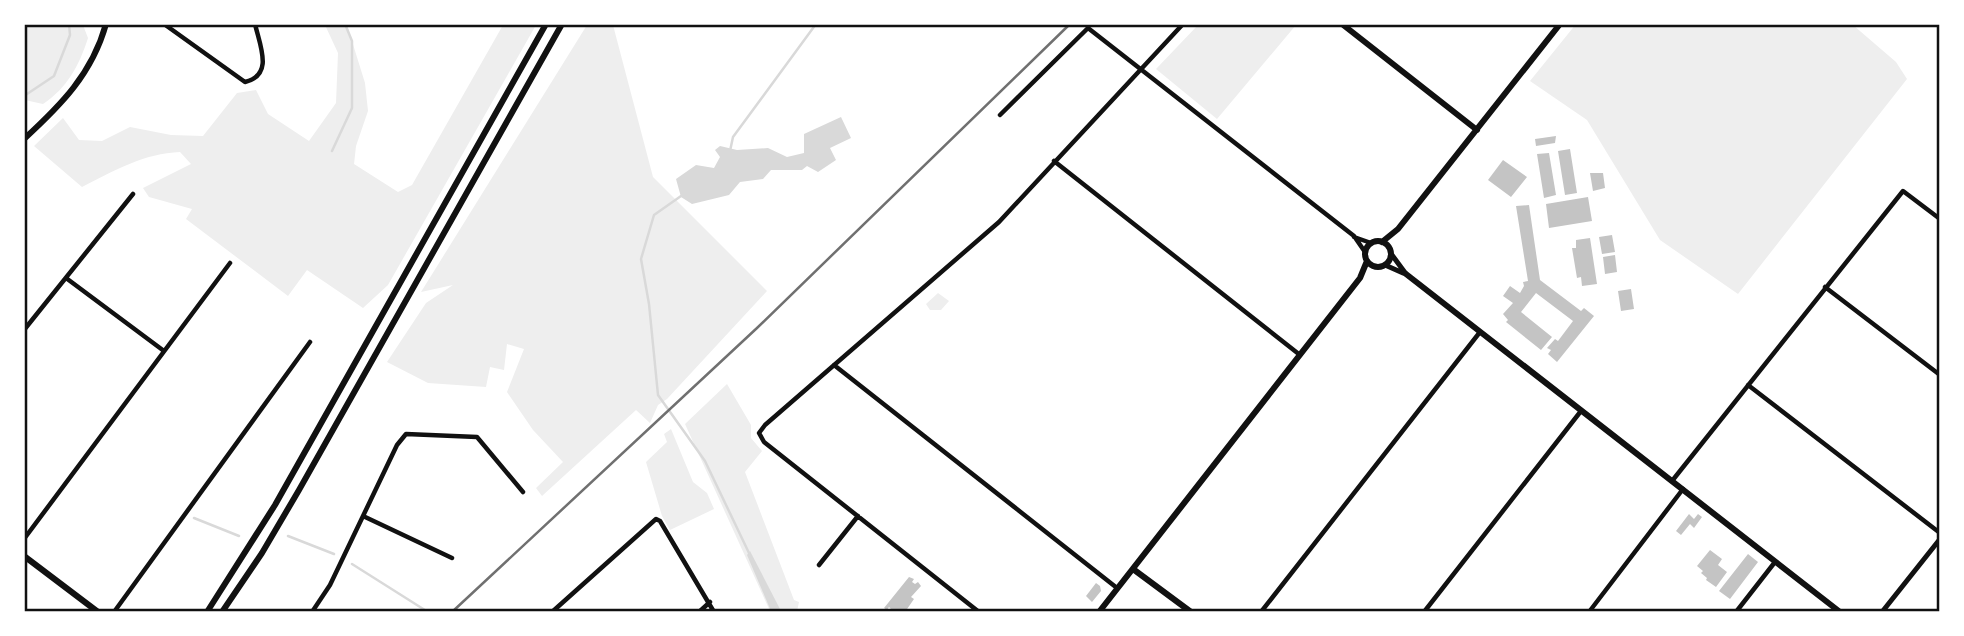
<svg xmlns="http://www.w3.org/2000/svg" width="1964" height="636" font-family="Spectral,serif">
<rect width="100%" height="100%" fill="#fff"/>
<!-- green -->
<path fill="#eee" d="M1576,24l277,1 43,37 11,17 -169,215 -78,-54 -73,-120 -57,-39z
M24,25h59l5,13c-9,28 -21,50 -45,66l-18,-4z
M325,25h22l18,58 3,28 -12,35 -2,18 44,28 14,-7 91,-160h33l-148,260 -25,23 -56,-38 -19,26 -102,-77 6,-10 -43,-12 -6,-9 48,-24 -11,-12c-35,1 -67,19 -98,35l-48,-41 29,-28 16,22 23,1 28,-14 41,8 32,1 34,-43 19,-3 12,24 41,27 27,-38 2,-50z
M587,25h26l40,152 114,114 -100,108 -9,6 -8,18 -14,-13 -94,86 -6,-8 27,-26 -30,-32 -26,-38 17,-43 -17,-5 -3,26 -14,-3 -4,20 -58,-4 -41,-21 39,-59 27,-18 -32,7z
M1198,25v-1l98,1 -79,94 -61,-50z
M938,293l11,8 -8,9h-11l-4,-6z
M727,384l24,41v13l11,13 -17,21 49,128 5,2 -2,9h-27l-85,-187z
M671,429l22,53 14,11 7,16 -44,21 -8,-14 -16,-54 21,-20 -3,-8z"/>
<!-- water -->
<path fill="#d9d9d9" d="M841,117l10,21 -21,10 6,12 -18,12 -11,-6 -5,4h-31l-8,9 -23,3 -11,13 -37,9 -11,-7 -5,-18 20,-14 18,3 6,-11 -5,-7 5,-4 17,4 31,-2 19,9 17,-4v-19z
M750,551l31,60h-10l-24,-56z"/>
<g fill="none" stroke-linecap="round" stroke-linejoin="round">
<!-- stream -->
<path stroke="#d9d9d9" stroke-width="2.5" d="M24,96l30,-20 16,-41 -1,-11
M332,151l20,-43v-67l-7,-17
M730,151l3,-14 83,-113
M681,196l-27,19 -13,44 8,45 9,91 47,66 44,92
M194,518l45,18
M288,536l46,18
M352,564l76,48"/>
</g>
<!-- building -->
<path fill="#c4c4c4" d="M1556,136l-1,7 -19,3 -1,-7z
M1570,149l7,44 -12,2 -7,-44z
M1549,153l7,42 -12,3 -7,-44z
M1503,160l24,17 -16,20 -23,-17z
M1590,173h13l2,15 -12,3z
M1588,197l4,24 -43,7 -3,-24z
M1529,205l11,75 41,31 3,-3 10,8 -37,46 -9,-8 3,-4 -4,-2 8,-9 3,2 15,-20 -37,-28 -15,19 31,25 -11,13 -35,-28 2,-2 -5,-6 10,-11 -10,-7 7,-10 10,7 4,-7 -1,-4 5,-1 -12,-75z
M1612,235l3,17 -13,2 -3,-17z
M1590,238l7,46 -15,2 -1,-9 -4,1 -5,-30h4v-8z
M1615,255l2,17 -12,2 -2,-17z
M1631,289l3,20 -13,2 -3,-20z
M1689,514l5,5 4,-5 4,3 -8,11 -4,-4 -9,11 -5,-4z
M1710,550l12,9 -4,6 9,7 -11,15 -10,-7 1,-2 -6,-5 2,-2 -6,-5z
M1748,554l10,8 -28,37 -11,-8z
M909,577l5,2 -2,3 3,2 3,-2 3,4 -10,11 3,2 -9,13h-11l-5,-5 -2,3 -3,-2z
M1096,583l4,3 1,5 -9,11 -6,-6z"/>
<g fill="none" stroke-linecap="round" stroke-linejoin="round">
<!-- minor -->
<path stroke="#111" stroke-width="4.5" d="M164,24l81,58c29,-7 15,-36 10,-58
M1000,115l88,-87 266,208 11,16
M1054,161l246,194
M1354,237l17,6
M66,278l98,73
M1825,287l115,88
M24,330l109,-136
M834,365l283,223
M1748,385l192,148
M1672,481l231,-290 37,28
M363,516l89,42
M24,539l206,-276
M819,565l39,-49
M114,612l196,-270
M312,612l18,-27 67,-140 9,-11 71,3 46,55
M552,612l104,-93 4,2 54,91
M699,612l11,-10
M979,612l-215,-170 -5,-9 6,-8 234,-203 184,-198
M1261,612l219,-280
M1424,612l157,-201
M1589,612l94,-123
M1736,612l39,-50"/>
<!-- tertiary -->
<path stroke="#111" stroke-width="5" d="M1392,255l14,19
M1385,265l18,8
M1882,612l58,-73"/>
<!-- secondary -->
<path stroke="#111" stroke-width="6" d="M1342,24l135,106
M24,139c37,-34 68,-65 82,-115
M1365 254a13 13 0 1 1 26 0a13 13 0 1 1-26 0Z
M1382,242l16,-13 162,-205
M1406,274l434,338
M24,556l74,56
M1133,569l58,43
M1099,612l261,-334 7,-17"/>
<!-- primary -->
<path stroke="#111" stroke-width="6" d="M207,612l68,-107 271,-481
M222,612l40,-59 37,-63 263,-466"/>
<!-- rail -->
<path stroke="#707070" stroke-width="2.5" d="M452,612l305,-284 313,-304"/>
</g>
<!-- border -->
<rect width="1964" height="636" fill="none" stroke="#ffffff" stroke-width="52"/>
<rect x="26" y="26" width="1912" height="584" fill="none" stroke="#111" stroke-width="2.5"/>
</svg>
